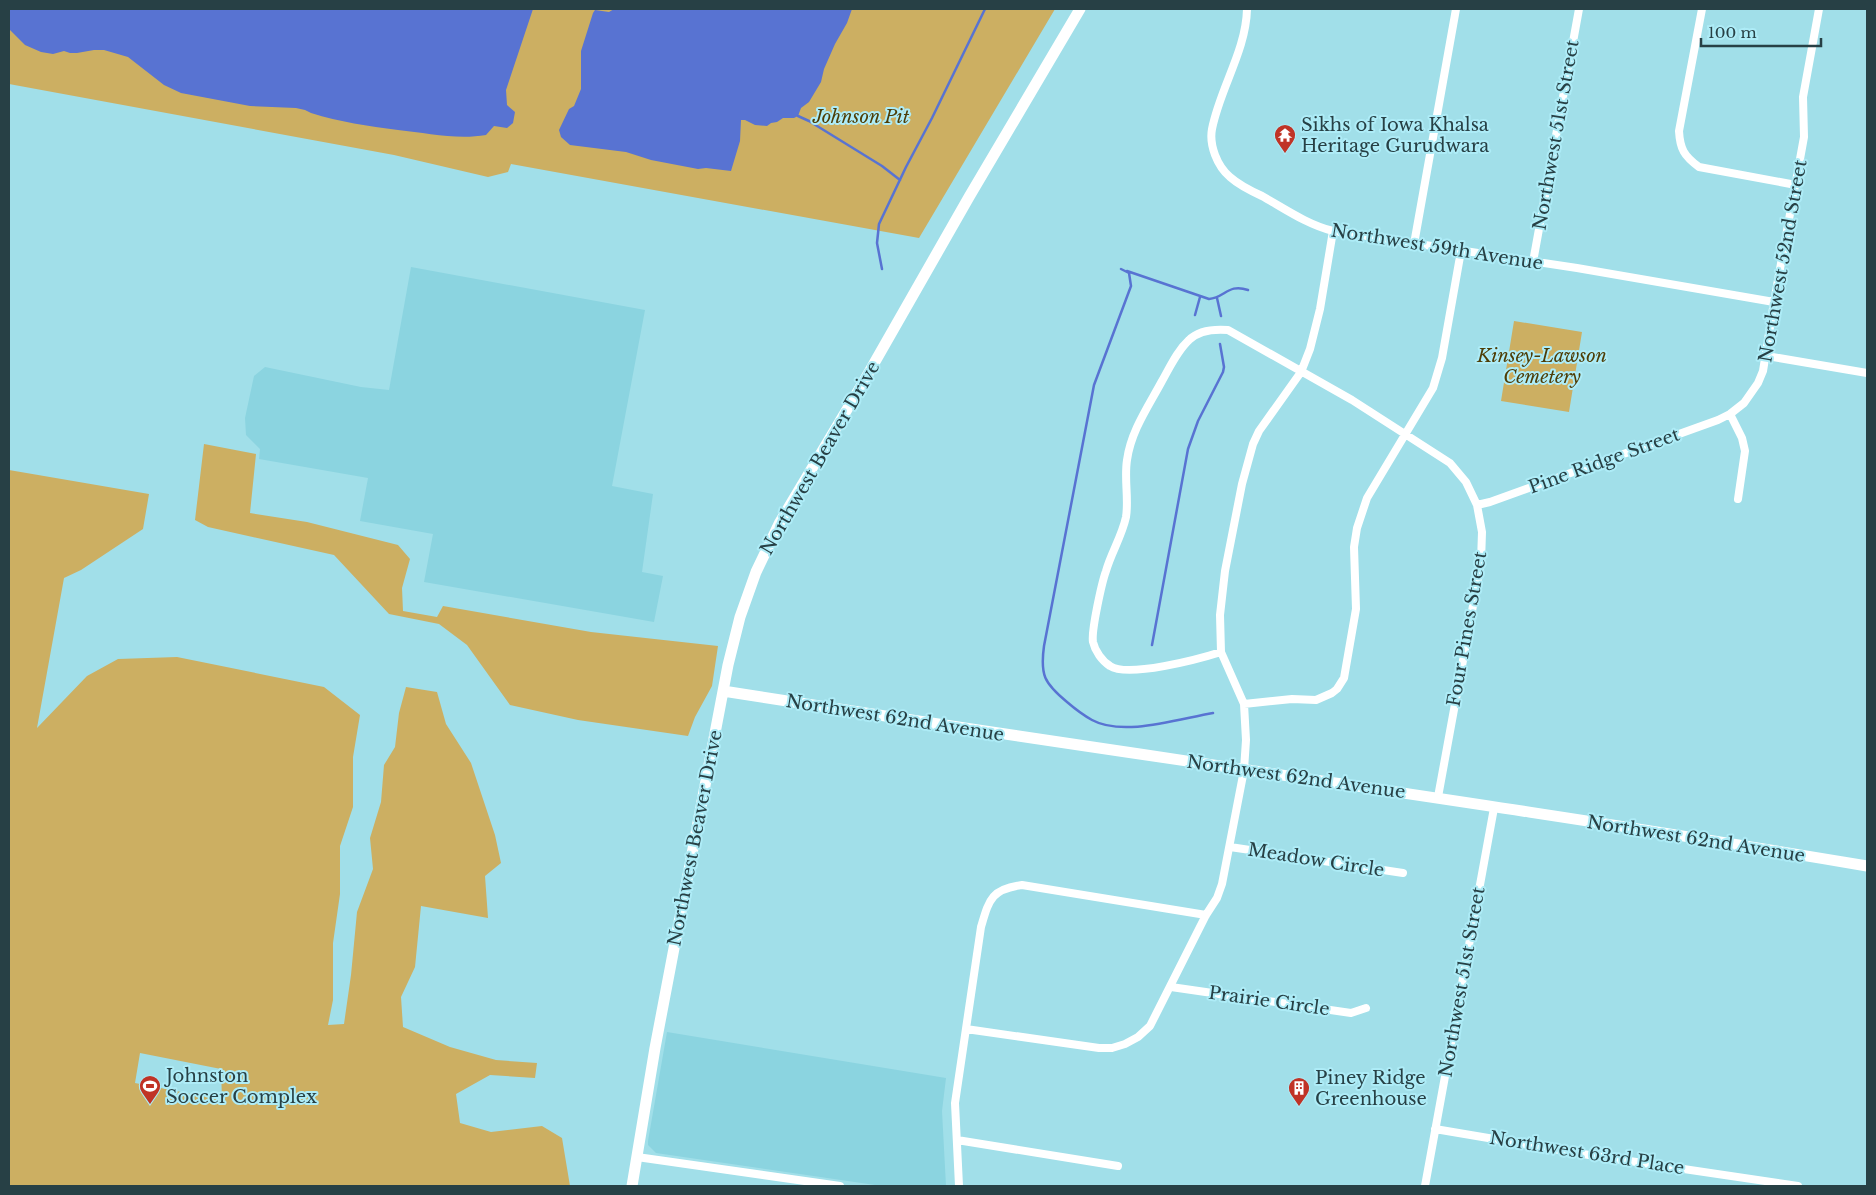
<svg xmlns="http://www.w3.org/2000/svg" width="1876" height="1195" font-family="'Libre Baskerville',serif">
<rect width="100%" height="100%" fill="#a1dfe9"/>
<!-- built -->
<path fill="#8bd4e0" d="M411,267l234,43 -33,176 41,8 -11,78 21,4 -9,46 -230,-40 9,-48 -73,-13 8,-43 -109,-19 1,-10 -14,-14 -1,-17 9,-42 11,-9 96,20 28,3z
M667,1032l279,46 -4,33 4,75h-64l-226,-33 -8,-8v-4z"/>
<!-- green -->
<path fill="#ccaf62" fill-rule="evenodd" d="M9,9h1046l-136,229 -408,-74 -3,8 -20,5 -94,-22 -385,-71z
M1514,321l68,11 -13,80 -68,-11z
M204,444l52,10 -6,59 57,9 91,23 12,14 -8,29 1,23 34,6 6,-11 148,26 127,14 -6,40 -17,31 -7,19 -110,-16 -68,-15 -43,-60 -28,-21 -50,-10 -55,-59 -126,-28 -13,-7z
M9,470l140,24 -6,35 -62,41 -17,8 -27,150 50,-52 31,-17 59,-2 147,30 36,28 -7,42v50l-13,39v48l-7,49v57l-5,25 16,-1 7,-49 6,-63 16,-43 -3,-31 11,-36 3,-37 11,-18 4,-34 7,-26 31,5 9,32 25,39 24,72 6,28 -16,13 3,42 -67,-12 -6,61 -14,30 2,30 47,20 46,13 41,3 -2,15 -45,-3 -34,19 4,29 31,9 51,-6 20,12 8,48h-561zM140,1053l81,16 1,31 -87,-17z"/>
<!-- water -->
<path fill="#5873d2" d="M9,9h524l-27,81 1,15 8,7 -2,11 -6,5 -13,-2 -8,9c-29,5 -59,-2 -88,-5 -30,-4 -58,-8 -87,-17l-6,-3 -9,-2 -46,-2 -69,-13 -17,-8 -36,-28 -24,-7h-10l-17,3h-7l-6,-2 -11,3 -12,-2 -16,-7 -16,-16z
M614,9h238l-5,14 -12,21 -11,25 -3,13 -12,20 -8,6 -3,8 -4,2h-11l-6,4 -6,1 -4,3 -12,-1 -10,-5h-4l-1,21 -9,30 -25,-3 -8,1 -47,-9 -25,-8 -56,-7 -9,-8 -2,-7 10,-21 5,-3 7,-17v-38l12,-38 2,-3 14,2z"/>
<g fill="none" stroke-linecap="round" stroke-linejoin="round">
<!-- stream -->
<path stroke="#5873d2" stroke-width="2.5" d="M798,116l11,5 73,45 18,14
M882,269l-5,-26 2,-19 27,-57 26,-49 53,-109
M1121,269l8,4 2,13 -37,99 -50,261c-4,29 0,37 23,56 7,6 16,13 25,18 31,17 86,-1 121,-7
M1127,271l82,28c16,-1 19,-16 39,-9
M1217,298l4,18
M1195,315l5,-18
M1152,645l36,-196 10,-28 25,-49 1,-5 -4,-23"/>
<!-- street -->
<path stroke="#fff" stroke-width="8" d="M1247,9c-1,42 -27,79 -35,120 -3,16 5,37 18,48 9,8 21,14 32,19 23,13 46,29 71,35l244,37 197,34
M1702,9l-23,122c1,18 5,25 20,36l97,18
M1414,244l42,-235
M1533,262l46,-253
M1767,356l100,17
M1730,414l12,24 3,13 -7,48
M1477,505l13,-3 228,-82 12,-6 14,-11 14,-20 5,-12 11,-69 30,-165 -1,-40 16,-88
M1221,652c-22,7 -93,26 -111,14 -8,-5 -15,-15 -17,-24 -2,-11 9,-60 13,-71 5,-18 16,-35 20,-54 3,-18 -2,-38 1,-57 4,-29 21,-53 35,-79 8,-14 15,-30 27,-41 10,-10 26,-11 39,-10l124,70 98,63 16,19 11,23 5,27 -1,30 -43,235
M1244,704l48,-5 24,1 16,-7 5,-4 7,-11 12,-69 -2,-62 3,-19 10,-30 66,-110 9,-30 19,-107
M1230,847l173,26
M1171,987l180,26 15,-5
M966,1029l133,19h13l13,-4 13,-7 12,-11 56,-111 11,-17 5,-14 22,-114 2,-30 -2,-36 -23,-52 -1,-37 5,-44 17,-87 11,-40 6,-13 42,-59 9,-23 10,-40 13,-78
M1435,1129l154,26 209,31
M957,1140l161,26
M637,1157l203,29
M959,1186l-4,-83 26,-176c8,-27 10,-38 41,-42l184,30
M1425,1186l69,-378"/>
<!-- secondary -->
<path stroke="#fff" stroke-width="11" d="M723,691c381,60 764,111 1144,175
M632,1186l23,-138 73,-383 12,-48 16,-45 24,-50 84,-141 105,-184 111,-188"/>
</g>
<!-- icons -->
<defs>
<g id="temple-pin" transform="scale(1.125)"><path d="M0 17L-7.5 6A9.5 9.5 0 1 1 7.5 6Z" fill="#c03326" stroke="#aeecf7"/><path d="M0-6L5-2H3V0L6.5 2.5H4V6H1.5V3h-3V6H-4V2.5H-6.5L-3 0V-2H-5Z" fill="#fff"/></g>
<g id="stadium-pin" transform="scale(1.125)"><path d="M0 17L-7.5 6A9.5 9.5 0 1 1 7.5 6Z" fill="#c03326" stroke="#aeecf7"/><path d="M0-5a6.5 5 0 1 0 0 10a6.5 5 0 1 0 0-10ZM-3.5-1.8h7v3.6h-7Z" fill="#fff"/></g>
<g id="building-pin" transform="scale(1.125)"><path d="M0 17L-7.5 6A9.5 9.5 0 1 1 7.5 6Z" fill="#c03326" stroke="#aeecf7"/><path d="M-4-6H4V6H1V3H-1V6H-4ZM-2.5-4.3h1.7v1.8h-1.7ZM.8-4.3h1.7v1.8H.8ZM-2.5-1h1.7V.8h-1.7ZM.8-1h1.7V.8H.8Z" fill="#fff"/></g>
</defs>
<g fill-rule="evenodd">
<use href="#temple-pin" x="1285" y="135"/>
<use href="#stadium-pin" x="150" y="1086"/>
<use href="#building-pin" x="1299" y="1088"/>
</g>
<g text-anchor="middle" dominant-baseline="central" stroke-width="4" stroke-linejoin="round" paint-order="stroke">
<!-- park labels -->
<g font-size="18" font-style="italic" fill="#4e3d06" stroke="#aeecf7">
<text x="861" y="117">Johnson Pit</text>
<text x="1542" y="356">Kinsey-Lawson<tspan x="1542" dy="21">Cemetery</tspan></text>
</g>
<!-- poi labels -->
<g font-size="18" fill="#274045" stroke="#aeecf7" text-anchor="start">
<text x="1301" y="125">Sikhs of Iowa Khalsa<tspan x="1301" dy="21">Heritage Gurudwara</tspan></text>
<text x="166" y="1076">Johnston<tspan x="166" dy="21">Soccer Complex</tspan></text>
<text x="1315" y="1078">Piney Ridge<tspan x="1315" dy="21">Greenhouse</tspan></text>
</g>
<!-- street labels -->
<g font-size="18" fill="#274045" stroke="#aeecf7">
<text transform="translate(1556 135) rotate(-80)">Northwest 51st Street</text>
<text transform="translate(1437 247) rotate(9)">Northwest 59th Avenue</text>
<text transform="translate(1783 261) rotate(-80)">Northwest 52nd Street</text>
<text transform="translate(820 458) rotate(-60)">Northwest Beaver Drive</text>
<text transform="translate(1604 461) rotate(-20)">Pine Ridge Street</text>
<text transform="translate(1467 629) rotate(-80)">Four Pines Street</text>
<text transform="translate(895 718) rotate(9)">Northwest 62nd Avenue</text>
<text transform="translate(1296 777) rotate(8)">Northwest 62nd Avenue</text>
<text transform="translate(695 838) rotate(-79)">Northwest Beaver Drive</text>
<text transform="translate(1696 839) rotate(9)">Northwest 62nd Avenue</text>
<text transform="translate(1316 860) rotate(9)">Meadow Circle</text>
<text transform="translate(1462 982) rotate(-80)">Northwest 51st Street</text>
<text transform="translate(1269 1001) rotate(8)">Prairie Circle</text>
<text transform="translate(1587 1153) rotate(9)">Northwest 63rd Place</text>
</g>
</g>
<!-- border -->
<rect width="1876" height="1195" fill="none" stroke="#274045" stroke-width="20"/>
<!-- scale -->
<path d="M1701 38v8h120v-8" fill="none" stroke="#274045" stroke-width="2.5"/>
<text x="1708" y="38" font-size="15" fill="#274045" stroke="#aeecf7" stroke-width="4" paint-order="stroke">100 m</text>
</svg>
